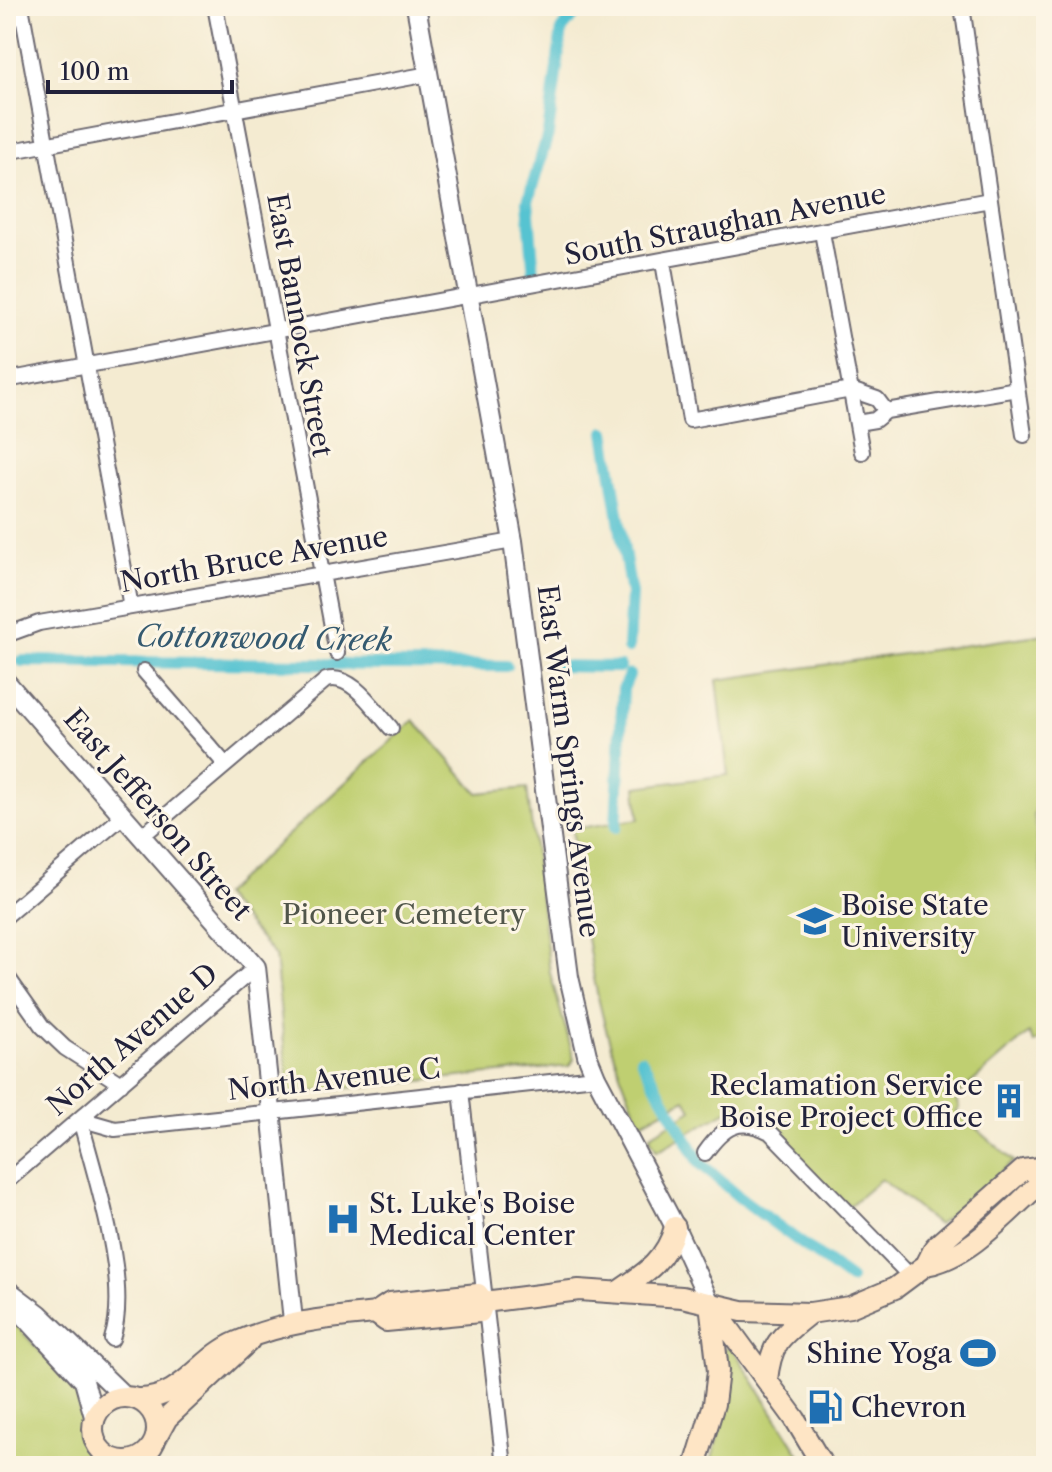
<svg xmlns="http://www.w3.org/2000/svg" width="1052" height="1472" font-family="'Libre Caslon Text',serif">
<rect width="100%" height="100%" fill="#fcf5e5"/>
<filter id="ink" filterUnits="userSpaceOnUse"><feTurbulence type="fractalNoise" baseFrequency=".0125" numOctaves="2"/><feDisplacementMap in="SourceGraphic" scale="16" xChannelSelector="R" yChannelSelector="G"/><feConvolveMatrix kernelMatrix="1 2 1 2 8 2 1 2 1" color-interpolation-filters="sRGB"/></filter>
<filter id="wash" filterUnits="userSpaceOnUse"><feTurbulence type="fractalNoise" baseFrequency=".006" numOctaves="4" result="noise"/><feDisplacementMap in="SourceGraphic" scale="32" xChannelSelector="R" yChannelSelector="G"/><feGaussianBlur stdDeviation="1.8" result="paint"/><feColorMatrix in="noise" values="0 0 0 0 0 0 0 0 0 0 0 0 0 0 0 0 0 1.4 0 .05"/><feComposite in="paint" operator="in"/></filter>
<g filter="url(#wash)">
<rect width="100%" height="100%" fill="#f4ebd1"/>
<!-- green -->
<path fill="#bfcf71" stroke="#707856" stroke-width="2" d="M1046,634v135l-12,46 12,91v128l-12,9 -5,-10 -74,64 4,11 -3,3 58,50 -76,64 -57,-46 -32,27 -98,-84 -8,4 -16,-15 -70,40 -8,-15 43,-26 -7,-11 -44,24c-47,-98 -55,-188 -69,-294l67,-10 -3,-32 92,-12 -11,-95z
M414,720l64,73 49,-5 23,185 24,86 -4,7 -281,28 -14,-138 -53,-61z
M6,1314l71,78 10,74h-81z
M732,1347l75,119h-97l12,-44 3,-73z"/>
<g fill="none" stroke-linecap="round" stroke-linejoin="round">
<!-- canal -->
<path stroke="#57c3d1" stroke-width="12" d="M534,276l-6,-75 20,-67 14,-105 20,-23
M605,432l26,162 -3,54
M22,661l484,5
M554,666l66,1
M616,827l7,-138 6,-14
M641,1059l59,104 39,34 111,82"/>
</g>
</g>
<g filter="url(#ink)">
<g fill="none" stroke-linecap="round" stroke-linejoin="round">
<!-- minor casing -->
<g stroke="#6c6870" stroke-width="18">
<path id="minor" d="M21,6l110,601
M215,6l122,647
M962,6l62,429
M6,152l423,-78
M822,232l40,220
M663,262l27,158 161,-30 26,9 9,12 -11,9 -18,3
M6,380l984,-180
M886,411l131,-22
M6,635l33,-12 474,-82
M144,671l81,93
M141,837l185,-157c26,-8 50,32 65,48
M6,916l117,-100
M6,975l36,51 23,22 56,36
M461,1091l43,375
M80,1119l35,10 481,-52
M80,1119c15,58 51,163 32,220
M705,1153c19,-27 35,-37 65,-21l141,145
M6,1182l250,-215"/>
</g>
<!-- tertiary casing -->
<g stroke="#6c6870" stroke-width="22">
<path id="tertiary" d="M416,6l97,535 56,436 18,78 9,22 79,150 35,76
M6,682l250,285 37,354
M6,1289l33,25 86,83
M16,1307l68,74 11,39"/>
</g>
<!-- secondary casing -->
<g stroke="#6c6870" stroke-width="24">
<path id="secondary" d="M926,1265c42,-7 81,-52 113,-81v-16
M619,1291c27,-18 48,-32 56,-64
M484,1302l-4,10 -94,9 -11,-8 15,-10 88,-9 6,8 95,-12 103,7 60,14 68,2 40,-6 45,-19 31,-23 9,-18 88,-77 16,-2 7,-5
M710,1303l85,116 28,47
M767,1380c4,-38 14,-44 43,-67
M93 1429a32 32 0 1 1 64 0a32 32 0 1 1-64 0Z
M138,1399c43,1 63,-42 99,-57 46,-20 89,-24 138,-29
M156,1438l11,-20 82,-77
M695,1466l19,-62 4,-33 -8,-68"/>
</g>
<!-- minor -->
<use href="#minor" stroke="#fff" stroke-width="14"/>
<!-- tertiary -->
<use href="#tertiary" stroke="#fff" stroke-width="18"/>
<!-- secondary -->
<use href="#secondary" stroke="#fee5c5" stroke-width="20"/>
</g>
</g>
<!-- icons -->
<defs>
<g id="university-bare" transform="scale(2.76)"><path d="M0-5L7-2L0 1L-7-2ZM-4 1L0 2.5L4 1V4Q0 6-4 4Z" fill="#1f6fb2" stroke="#fcf5e5" stroke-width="2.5" paint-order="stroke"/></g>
<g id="building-bare" transform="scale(2.76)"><path d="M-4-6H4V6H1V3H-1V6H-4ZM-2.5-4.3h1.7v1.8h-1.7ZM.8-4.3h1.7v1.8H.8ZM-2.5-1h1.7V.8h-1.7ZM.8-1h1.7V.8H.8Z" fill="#1f6fb2" stroke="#fcf5e5" stroke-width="2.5" paint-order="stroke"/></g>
<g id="hospital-bare" transform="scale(2.76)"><path d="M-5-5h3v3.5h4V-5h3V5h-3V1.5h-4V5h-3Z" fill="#1f6fb2" stroke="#fcf5e5" stroke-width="2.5" paint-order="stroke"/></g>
<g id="stadium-bare" transform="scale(2.76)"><path d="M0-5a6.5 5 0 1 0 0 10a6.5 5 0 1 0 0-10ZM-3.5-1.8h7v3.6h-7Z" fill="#1f6fb2" stroke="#fcf5e5" stroke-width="2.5" paint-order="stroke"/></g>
<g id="fuel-bare" transform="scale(2.76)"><path d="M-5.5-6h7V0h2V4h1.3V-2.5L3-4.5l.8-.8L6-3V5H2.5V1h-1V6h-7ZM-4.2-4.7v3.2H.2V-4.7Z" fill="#1f6fb2" stroke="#fcf5e5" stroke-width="2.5" paint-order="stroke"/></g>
</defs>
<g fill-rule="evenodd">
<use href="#university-bare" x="815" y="921"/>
<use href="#building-bare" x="1009" y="1101"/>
<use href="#hospital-bare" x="343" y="1219"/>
<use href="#stadium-bare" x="978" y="1353"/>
<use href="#fuel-bare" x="825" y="1407"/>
</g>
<g text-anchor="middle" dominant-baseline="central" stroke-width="6" stroke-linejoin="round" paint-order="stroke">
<!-- street labels -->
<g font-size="28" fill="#22223b" stroke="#fcf5e5">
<text transform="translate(725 224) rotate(-11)">South Straughan Avenue</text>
<text transform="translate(300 325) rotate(80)">East Bannock Street</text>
<text transform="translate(254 559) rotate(-10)">North Bruce Avenue</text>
<text transform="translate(569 761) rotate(83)">East Warm Springs Avenue</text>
<text transform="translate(158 814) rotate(49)">East Jefferson Street</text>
<text transform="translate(132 1039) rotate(-41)">North Avenue D</text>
<text transform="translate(334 1079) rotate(-6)">North Avenue C</text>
</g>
<!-- poi labels -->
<g font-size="28" fill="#22223b" stroke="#fcf5e5" text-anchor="start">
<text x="841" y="905">Boise State<tspan x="841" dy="32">University</tspan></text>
<text x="983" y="1085" text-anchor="end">Reclamation Service<tspan x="983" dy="32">Boise Project Office</tspan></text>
<text x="369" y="1203">St. Luke's Boise<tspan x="369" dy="32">Medical Center</tspan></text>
<text x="952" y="1353" text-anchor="end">Shine Yoga</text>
<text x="851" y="1407">Chevron</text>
</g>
<!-- park labels -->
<g font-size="28" fill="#51564b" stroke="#fcf5e5">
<text x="404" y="914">Pioneer Cemetery</text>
</g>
<!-- water labels -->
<g font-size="30" font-style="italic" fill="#355a70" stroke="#fcf5e5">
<text transform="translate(264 638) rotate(1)">Cottonwood Creek</text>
</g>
</g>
<!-- margin -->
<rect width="1052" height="1472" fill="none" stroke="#fcf5e5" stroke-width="32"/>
<!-- scale -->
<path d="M48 80v12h184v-12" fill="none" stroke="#22223b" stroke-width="4"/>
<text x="60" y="80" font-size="24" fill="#22223b" stroke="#fcf5e5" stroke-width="6" paint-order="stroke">100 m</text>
</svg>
